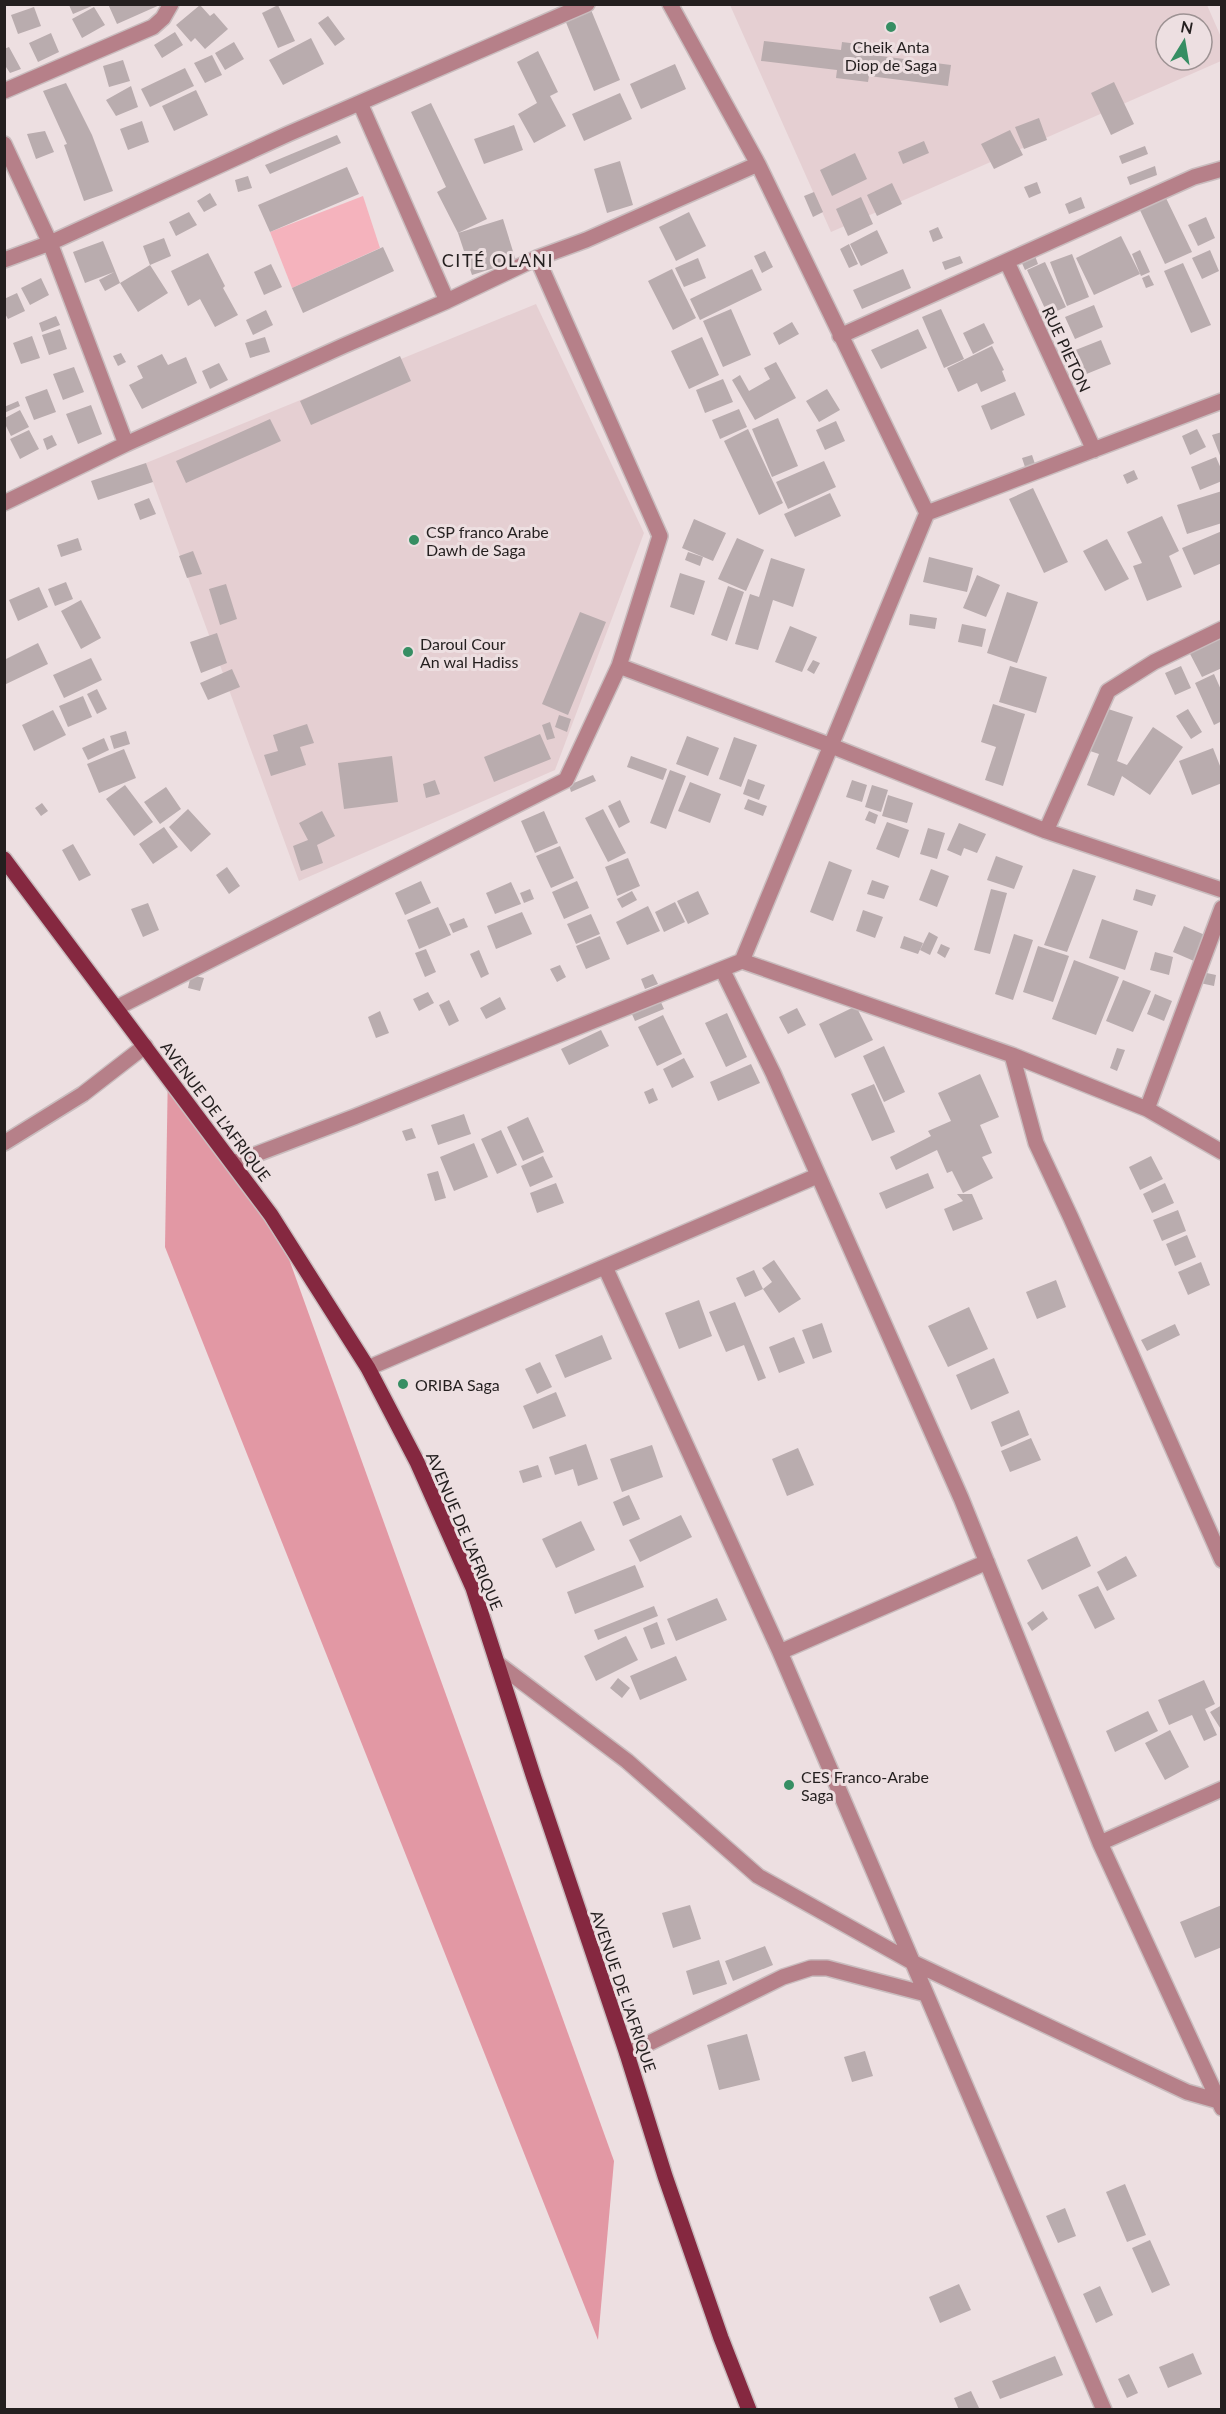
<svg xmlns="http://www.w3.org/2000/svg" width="1226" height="2414" font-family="Lato,sans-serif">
<rect width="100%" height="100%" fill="#eddfe1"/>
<!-- built -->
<path fill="#e5cfd2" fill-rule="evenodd" d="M730,5h477l14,32v24l-390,171zM1166,24h36v36h-36z
M536,304l108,229 -89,237 -256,111 -153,-418z"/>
<!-- green -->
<path fill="#f5b3bd" d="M363,196l17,52 -88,40 -22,-56z"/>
<!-- forest -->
<path fill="#e298a4" d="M168,1068l121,191 325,902 -16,179 -433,-1093z"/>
<!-- building -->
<path fill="#b9acae" d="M108,4h54l-45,20z
M69,5h25l-21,9z
M200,5l10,11 4,-3 14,16 -23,20 -10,-11 -4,4 -15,-17z
M278,5l17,36 -17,7 -16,-35z
M589,5l31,75 -26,11 -31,-76z
M34,7l7,19 -23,8 -7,-19z
M94,7l11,18 -23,13 -10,-19z
M328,16l17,23 -10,7 -17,-23z
M175,32l8,13 -21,13 -8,-13z
M51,33l8,19 -21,10 -9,-19z
M311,38l13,26 -41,21 -14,-25z
M764,41l77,9 1,-8 32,4 -1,9 78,10 -3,21 -79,-10 -1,6 -32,-4 1,-8 -76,-9z
M234,42l10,17 -19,11 -10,-17z
M9,47l12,22 -11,4 -6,-9v-15z
M538,51l20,41 -8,4 16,30 -32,17 -16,-29 19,-11 -20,-41z
M212,55l10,20 -17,8 -11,-20z
M123,60l7,21 -21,6 -6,-21z
M675,64l11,25 -45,20 -11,-25z
M185,68l9,18 -44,21 -9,-18z
M1114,82l20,42 -23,11 -20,-42z
M66,83l26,52 21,56 -29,10 -20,-56 3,-1 -24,-53z
M131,86l7,21 -22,9 -10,-16z
M196,90l12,25 -34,16 -12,-25z
M620,93l12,26 -48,22 -12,-27z
M431,103l56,116 -29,14 -21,-41 9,-5 -35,-75z
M1039,118l8,22 -23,9 -9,-22z
M142,121l7,21 -21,8 -8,-21z
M514,125l9,25 -39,14 -10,-25z
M1010,130l13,25 -29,14 -13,-25z
M45,131l9,21 -18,7 -9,-25z
M337,135l4,8 -71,31 -5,-9z
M924,141l5,12 -26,11 -5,-12z
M1145,146l3,8 -26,10 -3,-8z
M855,153l12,26 -35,17 -12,-26z
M620,161l13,44 -26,8 -13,-44z
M1155,166l2,9 -27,10 -3,-8z
M347,167l12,27 -89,38 -12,-27z
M248,176l4,12 -14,4 -3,-12z
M1037,182l4,11 -12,5 -5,-11z
M892,183l10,21 -25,12 -10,-21z
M814,192l9,20 -10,5 -9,-21z
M210,193l7,12 -13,7 -7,-11z
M1165,196l27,56 -27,12 -26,-56z
M861,197l12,27 -25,12 -12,-27z
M1081,197l4,11 -16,6 -4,-10z
M189,212l8,13 -21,11 -7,-14z
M689,212l17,34 -30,15 -17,-34z
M1206,217l9,21 -17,8 -10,-21z
M503,219l13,42 -44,14 -14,-42z
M938,227l5,11 -10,4 -4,-11z
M877,230l11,23 -27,13 -11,-22z
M1121,236l19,38 -46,21 -18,-37z
M164,238l7,18 -21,9 -7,-19z
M103,241l17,42 -15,8 -6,-11 15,-8 -29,11 -12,-31z
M849,244l9,20 -9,4 -9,-19z
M383,247l11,24 -91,42 -11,-25z
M1140,250l10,22 -9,4 -9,-22z
M1210,250l9,21 -17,8 -10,-21z
M765,251l8,16 -11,6 -8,-17z
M208,253l17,33 -2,2 15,27 -23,12 -15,-28 -12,7 -17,-35z
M1072,254l17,43 -22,9 -17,-44z
M960,256l3,7 -18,7 -3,-8z
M1035,256l3,8 -13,6 -4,-9z
M698,258l8,20 -22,9 -9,-19z
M1045,262l21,45 -18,8 -21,-45z
M1183,263l28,62 -20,8 -27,-62z
M271,264l11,23 -18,8 -10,-23z
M150,265l18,28 -30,19 -18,-29z
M672,269l24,49 -23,12 -25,-49z
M752,269l10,21 -62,30 -10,-21z
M903,269l8,19 -49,21 -9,-19z
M1149,275l5,10 -8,3 -4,-10z
M41,278l8,17 -19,10 -9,-17z
M17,293l8,18 -17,8 -4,-7v-13z
M1094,305l9,22 -28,12 -10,-22z
M731,309l20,46 -28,12 -20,-46z
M941,309l23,50 -20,9 -22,-51z
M266,310l7,15 -20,10 -7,-15z
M56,316l4,9 -18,7 -3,-9z
M792,322l7,12 -20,11 -6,-12z
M984,323l10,20 -21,11 -10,-21z
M60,329l7,20 -18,6 -7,-20z
M918,329l9,19 -46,21 -10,-19z
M32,336l8,22 -19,6 -8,-21z
M265,337l5,15 -20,6 -5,-15z
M702,337l17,38 -30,14 -18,-38z
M1101,340l10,24 -27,11 -11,-24z
M992,346l12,24 -2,1 4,10 -25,11 -4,-9 -19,9 -11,-24z
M121,353l5,9 -8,4 -5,-10z
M162,354l6,11 18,-8 11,26 -55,26 -13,-24 14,-7 -6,-12z
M400,356l11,25 -100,44 -11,-24z
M776,362l20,36 -41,22 -23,-40 8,-5 9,16 21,-12 -6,-11z
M219,363l9,17 -18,9 -8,-18z
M74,367l10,25 -21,8 -10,-26z
M723,379l10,23 -28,11 -9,-23z
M47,389l9,23 -22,8 -9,-23z
M827,389l13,21 -21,12 -13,-21z
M1015,392l10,23 -34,15 -10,-24z
M18,401l2,5 -16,7v-6z
M91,405l11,29 -24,10 -12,-30z
M739,409l8,18 -27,12 -8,-19z
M20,410l9,17 -18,9 -6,-12v-6z
M778,418l20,48 -26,11 -20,-48z
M270,419l11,22 -95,42 -10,-22z
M836,421l9,20 -20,9 -9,-20z
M748,429l35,74 -24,12 -35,-74z
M1197,429l9,18 -16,8 -8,-19z
M29,430l10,19 -19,10 -10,-20z
M1222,432v26h-1l-9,-23z
M52,435l5,10 -10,5 -4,-11z
M1032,455l4,12 -10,3 -4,-12z
M1216,457l6,14v10l-22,9 -9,-23z
M824,461l12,26 -48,22 -12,-27z
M146,463l7,19 -55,18 -7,-19z
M1134,470l4,9 -11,5 -4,-9z
M1033,488l35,74 -24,11 -35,-74z
M1222,491v32l-35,11 -10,-29z
M830,493l11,23 -46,21 -11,-23z
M149,498l7,16 -16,6 -6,-16z
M1162,516l17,35 -10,5 13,31 -35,14 -14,-35 9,-3 -15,-31z
M694,519l32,14 -13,28 -31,-13z
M1222,531v32l-28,12 -12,-27z
M78,538l4,12 -21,7 -4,-12z
M737,538l27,12 -18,41 -28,-12z
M1107,539l22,40 -24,12 -22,-40z
M193,551l9,23 -15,4 -8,-22z
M688,552l15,5 -3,9 -15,-6z
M929,557l44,11 -6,24 -44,-10z
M771,558l34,11 -12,38 -20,-7 -15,50 -23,-6 15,-50 9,3z
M680,573l25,8 -11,34 -24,-8z
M977,575l23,10 -14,32 -23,-9z
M66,582l7,17 -18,7 -7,-17z
M226,584l11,35 -17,6 -11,-36z
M728,586l16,6 -17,49 -16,-6z
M39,587l9,20 -30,14 -9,-21z
M1007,592l31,10 -21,61 -30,-10z
M81,600l20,38 -20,11 -20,-38z
M580,612l26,10 -38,93 -26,-11z
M910,614l27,4 -2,11 -26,-4z
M962,624l24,5 -4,18 -24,-5z
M790,626l27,11 -15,35 -27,-10z
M217,633l10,30 -26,10 -11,-31z
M1218,635l4,7v26l-20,9 -14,-27z
M38,643l10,21 -44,21v-25z
M91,658l11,22 -38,18 -11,-23z
M813,660l7,3 -6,11 -7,-4z
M1010,666l37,11 -11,36 -37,-11z
M1181,666l10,22 -16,7 -10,-22z
M232,669l8,18 -32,13 -8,-17z
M1214,674l8,18v29l-8,4 -19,-42z
M97,689l10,20 -10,5 -10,-20z
M83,696l9,21 -24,10 -9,-21z
M993,704l32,10 -22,72 -18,-6 11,-33 -15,-5z
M1105,708l28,9 -16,44 10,4 26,-38 30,20 -33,48 -28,-19 -8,20 -27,-11 12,-31 -9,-3z
M1188,709l14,23 -11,7 -15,-23z
M53,710l13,25 -32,16 -12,-26z
M559,715l12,4 -4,13 -12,-5z
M550,722l5,16 -8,2 -5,-15z
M307,724l7,19 -14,4 6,18 -35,11 -7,-21 14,-4 -5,-16z
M126,731l4,13 -16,5 -4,-13z
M540,734l11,25 -57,23 -10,-25z
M687,736l32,12 -11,28 -32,-12z
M734,737l23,8 -16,42 -22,-8z
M104,738l5,12 -21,10 -6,-12z
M1213,748l9,23v12l-30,12 -13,-34z
M124,749l12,29 -37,15 -12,-29z
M392,756l6,46 -54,7 -6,-46z
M631,756l36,13 -4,11 -36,-13z
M670,770l16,6 -20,53 -16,-6z
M593,775l3,6 -25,11 -2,-7z
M748,779l17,6 -6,15 -16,-6z
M435,780l5,14 -14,4 -3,-14z
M852,780l15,5 -5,17 -16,-5z
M690,782l31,12 -11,29 -32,-12z
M125,785l28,37 -19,14 -28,-37z
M872,785l16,5 -7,22 -16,-5z
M166,787l15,22 -21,15 -16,-22z
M888,795l25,8 -6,20 -25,-7z
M748,799l19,7 -4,10 -19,-7z
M620,800l10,22 -11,6 -11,-22z
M42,803l6,8 -7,5 -6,-8z
M188,809l23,25 -20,18 -22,-25z
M603,809l23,44 -18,9 -23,-44z
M322,811l13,25 -18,9 6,18 -22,8 -8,-25 15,-6 -9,-17z
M544,811l14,32 -23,10 -14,-32z
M869,811l9,4 -3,9 -10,-4z
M887,822l22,8 -10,28 -23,-9z
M959,823l27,11 -9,19 -13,-5 -3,8 -14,-6z
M164,827l14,20 -25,17 -14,-20z
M928,828l17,5 -8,26 -17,-5z
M73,844l18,31 -12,6 -17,-31z
M560,846l14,32 -23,10 -15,-32z
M996,856l27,10 -9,23 -27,-9z
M628,858l12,28 -23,10 -12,-29z
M829,861l23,9 -19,51 -23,-9z
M227,867l13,19 -11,8 -13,-19z
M931,869l18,7 -12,31 -18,-7z
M1073,869l23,7 -29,76 -23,-7z
M872,880l17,6 -5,13 -17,-5z
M421,881l10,22 -26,12 -10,-22z
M577,881l12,27 -25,11 -12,-27z
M511,882l10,22 -26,10 -9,-21z
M530,889l4,10 -10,4 -4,-10z
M991,889l16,4 -17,61 -16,-4z
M1136,889l20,6 -4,11 -19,-6z
M632,891l5,9 -15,8 -5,-9z
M698,891l11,23 -21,10 -11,-23z
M675,902l10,20 -21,10 -9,-20z
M148,903l11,27 -16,7 -12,-28z
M648,906l12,25 -33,14 -11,-23z
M438,907l13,28 -32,14 -12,-29z
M863,910l20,7 -8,21 -19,-7z
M522,912l10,22 -36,15 -9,-23z
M591,914l9,20 -24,10 -9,-20z
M464,918l4,9 -15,6 -4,-9z
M1102,919l36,12 -13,39 -36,-12z
M1184,926l21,9 -11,26 -21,-9z
M929,932l9,5 -8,18 -10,-5z
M1014,934l19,6 -20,60 -18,-6z
M600,936l10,23 -24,10 -10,-23z
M904,936l19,7 -5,11 -18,-6z
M941,944l9,4 -5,10 -8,-5z
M1038,946l31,10 -16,46 -30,-10z
M426,949l10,23 -11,5 -10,-24z
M479,950l10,24 -8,4 -11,-24z
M1155,952l18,5 -4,18 -19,-5z
M1074,960l45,17 -23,58 -44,-16z
M560,965l6,12 -9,5 -7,-13z
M1202,972l14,3 -2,11 -14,-3z
M653,974l5,10 -13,5 -4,-10z
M191,975l13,3 -4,13 -12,-3z
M1123,980l28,11 -18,41 -27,-11z
M428,992l6,11 -15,8 -6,-12z
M1155,994l17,7 -8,20 -17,-7z
M500,997l6,12 -20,10 -6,-11z
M449,1000l10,21 -10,5 -10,-21z
M660,1000l4,9 -29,12 -4,-9z
M856,1006l17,34 -38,18 -16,-34z
M797,1008l9,17 -18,9 -9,-17z
M380,1011l9,22 -13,5 -8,-21z
M727,1013l20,44 -21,10 -21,-44z
M663,1015l19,39 -25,12 -19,-39z
M601,1030l8,16 -40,19 -8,-16z
M884,1046l21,46 -21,10 -21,-46z
M1117,1048l8,2 -8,21 -7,-3z
M684,1058l10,19 -22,11 -9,-19z
M751,1064l9,19 -42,18 -8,-19z
M980,1074l19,43 -19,8 12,28 -10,4 11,21 -30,15 -11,-22 -5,2 -10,-23 -41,20 -6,-13 41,-21 -3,-5 23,-10 -13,-28z
M874,1084l21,48 -23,9 -21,-47z
M653,1088l5,12 -9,4 -5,-12z
M464,1114l7,20 -33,11 -7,-20z
M528,1117l16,35 -21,9 -16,-34z
M412,1128l4,10 -10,3 -4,-10z
M501,1130l16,35 -20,9 -16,-35z
M474,1143l14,34 -34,14 -14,-34z
M543,1156l10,21 -23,10 -9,-21z
M1151,1156l12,23 -23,11 -11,-23z
M438,1171l8,27 -11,3 -8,-27z
M928,1173l6,15 -48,21 -7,-16z
M556,1183l8,20 -27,10 -7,-20z
M1165,1183l9,20 -22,10 -9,-19z
M957,1194h15l11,25 -30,12 -9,-22 19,-8z
M1178,1210l8,21 -24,10 -9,-21z
M1187,1235l9,22 -21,9 -9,-22z
M774,1260l27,39 -22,14 -16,-24 9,-7 -10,-14z
M1201,1262l9,23 -22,10 -10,-23z
M754,1270l9,19 -18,8 -9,-19z
M1056,1280l10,27 -29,12 -11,-27z
M699,1300l13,36 -33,13 -14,-36z
M735,1302l31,76 -8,3 -14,-36 -18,7 -17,-40z
M969,1307l19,42 -40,18 -20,-41z
M822,1323l10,29 -19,7 -11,-29z
M1175,1324l5,11 -33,16 -6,-11z
M602,1335l10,24 -47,19 -10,-23z
M794,1337l11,26 -26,10 -10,-26z
M994,1358l15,35 -38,17 -15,-35z
M540,1362l12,25 -15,7 -12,-25z
M556,1392l10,24 -33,13 -10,-23z
M1019,1410l10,25 -28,12 -10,-25z
M1031,1438l10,22 -31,12 -9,-21z
M586,1444l12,35 -20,7 -5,-17 -18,6 -6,-18z
M652,1445l11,32 -41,15 -12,-33z
M798,1448l16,37 -27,11 -15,-37z
M538,1465l4,12 -19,6 -4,-12z
M629,1495l11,24 -17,7 -10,-24z
M681,1515l11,22 -52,25 -11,-22z
M581,1521l14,29 -39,18 -14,-29z
M1077,1536l14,30 -49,24 -15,-30z
M1126,1556l11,20 -30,15 -10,-19z
M635,1565l9,22 -69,27 -8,-22z
M1098,1586l17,33 -20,10 -17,-34z
M717,1598l10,22 -51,21 -9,-22z
M654,1606l4,10 -60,24 -4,-10z
M1043,1611l5,8 -16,12 -5,-8z
M657,1622l8,22 -14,5 -8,-21z
M626,1636l12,24 -42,21 -12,-25z
M676,1656l11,24 -47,20 -10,-24z
M618,1678l12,10 -8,10 -12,-10z
M1204,1680l11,24 -10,5 12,26 -13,6 -12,-26 -23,10 -11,-25z
M1222,1705v26l-12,-19z
M1148,1711l10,20 -43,21 -9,-21z
M1170,1730l19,37 -24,13 -20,-37z
M690,1905l11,34 -28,9 -11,-35z
M1222,1905v42l-27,11 -15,-36z
M765,1946l8,19 -40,16 -8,-20z
M719,1960l8,24 -34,11 -7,-24z
M747,2034l13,46 -41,10 -12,-45z
M865,2051l8,25 -21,6 -8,-25z
M1125,2184l21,51 -19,7 -21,-50z
M1065,2208l11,28 -18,7 -12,-27z
M1150,2240l20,45 -18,8 -20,-45z
M959,2284l12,26 -31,13 -11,-26z
M1100,2286l13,29 -17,8 -13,-29z
M1193,2353l9,21 -34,14 -9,-21z
M1055,2356l8,19 -63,24 -8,-18z
M1129,2374l9,19 -11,5 -9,-19z
M971,2391l9,19h-21l-5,-12z"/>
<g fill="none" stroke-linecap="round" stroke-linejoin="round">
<!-- minor casing -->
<g stroke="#c9bcbe" stroke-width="18">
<path id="minor" d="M670,4l88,160 169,349
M4,91l149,-64 10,-9 8,-14
M360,103l87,198
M4,144l46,99 76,201
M4,260l46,-17 238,-109 299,-130
M1007,262l87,188
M840,336l354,-159 28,-8
M4,503l122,-59 217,-98 104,-45 90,-43 49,-18 172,-76
M619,666l210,79 217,86 176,59
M1046,831l62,-140 46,-29 68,-33
M742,961l185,-448 295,-112
M722,969l51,104 188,425 139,345 122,265
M116,1008l450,-228 53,-114 41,-130 -123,-278
M1012,1055l24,88 35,75 151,342
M1147,1109l75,-201
M4,1143l79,-49 62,-48
M233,1163l121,-46 388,-156 270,94 135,54 75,43
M605,1267l175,385 324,758
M368,1368l449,-192
M780,1652l207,-90
M497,1663l130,98 131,115 154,86 275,130 35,10
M1100,1843l122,-54
M627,2054l156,-77 28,-9h16l99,26"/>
</g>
<!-- major casing -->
<g stroke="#c9bcbe" stroke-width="18">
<path id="major" d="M4,859l267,356 97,153 49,94 56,126 61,190 93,276 38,122 56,162 28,72"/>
</g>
<!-- minor -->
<use href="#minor" stroke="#b68089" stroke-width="15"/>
<!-- major -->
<use href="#major" stroke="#852840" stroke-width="15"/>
</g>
<!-- markers -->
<g fill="#368e63" stroke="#eddfe1" stroke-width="2">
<circle cx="891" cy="27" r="6"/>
<circle cx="414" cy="540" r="6"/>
<circle cx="408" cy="652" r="6"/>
<circle cx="403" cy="1384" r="6"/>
<circle cx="789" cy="1785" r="6"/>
</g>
<g text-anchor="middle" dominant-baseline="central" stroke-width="6" stroke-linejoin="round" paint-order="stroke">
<!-- poi labels -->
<g font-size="16" fill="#241f1f" stroke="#eddfe1" text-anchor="start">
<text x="891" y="46" text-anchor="middle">Cheik Anta<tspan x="891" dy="18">Diop de Saga</tspan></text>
<text x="426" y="531">CSP franco Arabe<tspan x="426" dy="18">Dawh de Saga</tspan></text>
<text x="420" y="643">Daroul Cour<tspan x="420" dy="18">An wal Hadiss</tspan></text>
<text x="415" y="1384">ORIBA Saga</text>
<text x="801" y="1776">CES Franco-Arabe<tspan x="801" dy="18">Saga</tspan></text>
</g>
<!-- street labels -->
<g font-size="16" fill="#241f1f" stroke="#eddfe1">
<text transform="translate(1067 349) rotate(65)">RUE PIETON</text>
<text transform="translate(216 1111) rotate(53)">AVENUE DE L'AFRIQUE</text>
<text transform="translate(465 1531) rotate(67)">AVENUE DE L'AFRIQUE</text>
<text transform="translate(624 1991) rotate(71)">AVENUE DE L'AFRIQUE</text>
</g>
<!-- neighbourhood labels -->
<g font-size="18" letter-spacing="1.5" fill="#241f1f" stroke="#eddfe1">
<text x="498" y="260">CITÉ OLANI</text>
</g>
</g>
<!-- border -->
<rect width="1226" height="2414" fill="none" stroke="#241f1f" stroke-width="12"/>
<!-- north arrow -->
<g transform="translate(1184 42) rotate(11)"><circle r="28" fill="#eddfe1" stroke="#9d9293" stroke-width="1.5"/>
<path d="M0-4.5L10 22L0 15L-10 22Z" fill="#368e63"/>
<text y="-9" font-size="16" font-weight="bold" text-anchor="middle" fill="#241f1f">N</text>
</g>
</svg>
